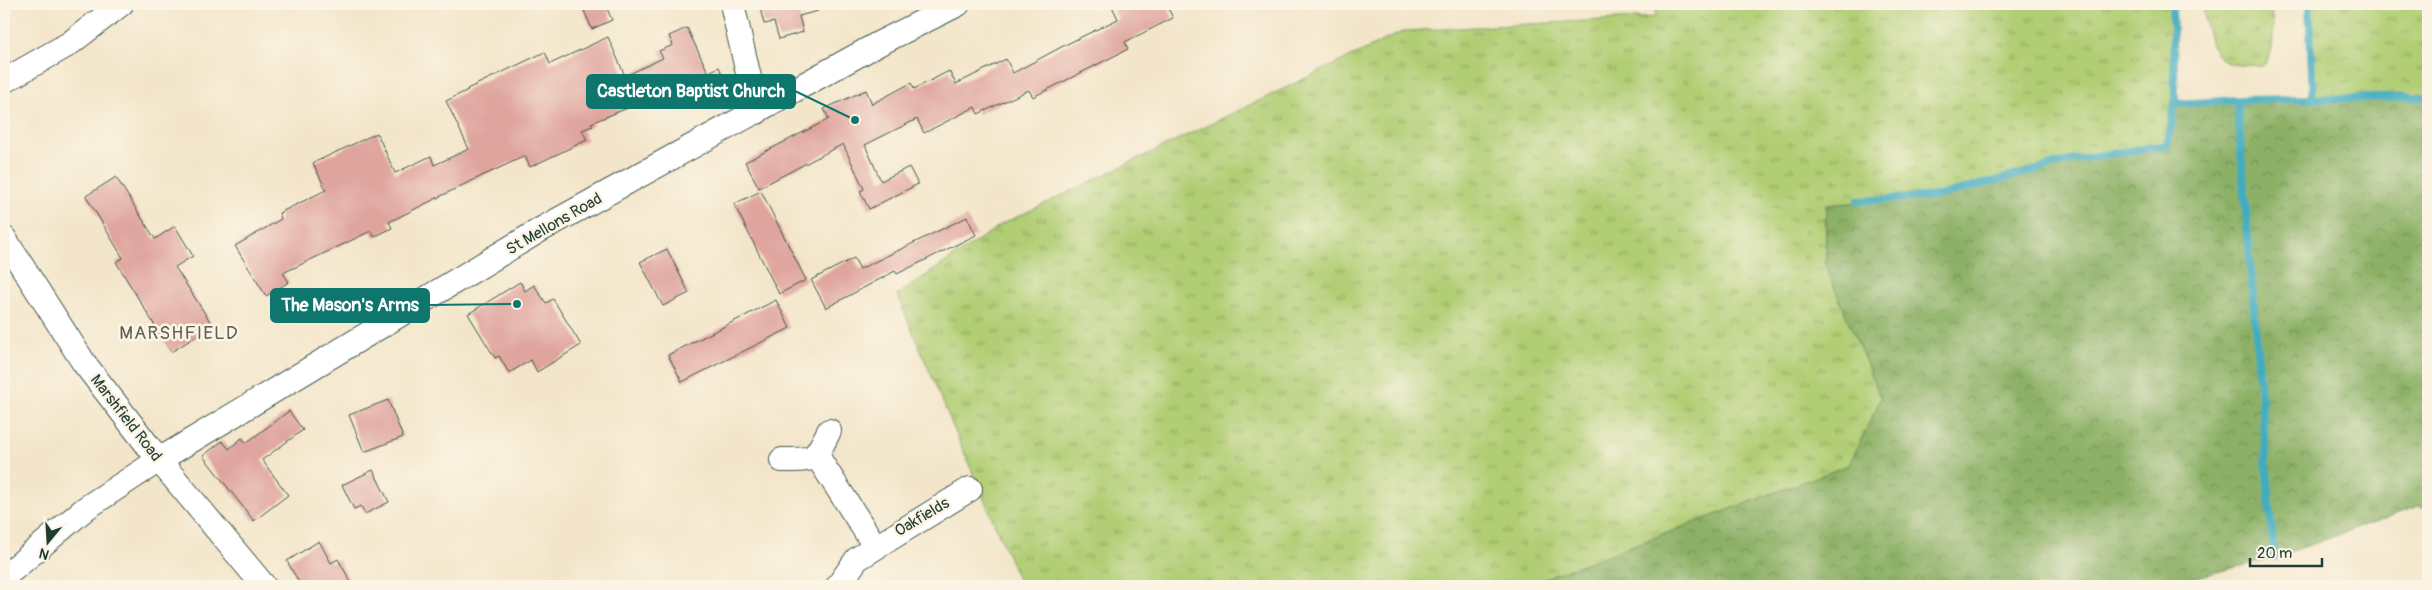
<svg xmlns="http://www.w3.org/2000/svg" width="2432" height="590" font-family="Pangolin,sans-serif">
<defs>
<pattern id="grass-tufts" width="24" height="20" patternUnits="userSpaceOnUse" patternTransform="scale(1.25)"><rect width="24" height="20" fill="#b1ce74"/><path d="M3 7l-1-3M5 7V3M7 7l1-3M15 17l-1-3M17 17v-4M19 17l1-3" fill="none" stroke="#8fa860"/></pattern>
<pattern id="forest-crowns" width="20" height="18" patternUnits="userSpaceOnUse" patternTransform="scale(1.25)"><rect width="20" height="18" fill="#8cb166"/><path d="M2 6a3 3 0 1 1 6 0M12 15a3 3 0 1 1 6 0" fill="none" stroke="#729155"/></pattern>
</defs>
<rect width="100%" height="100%" fill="#fcf5e5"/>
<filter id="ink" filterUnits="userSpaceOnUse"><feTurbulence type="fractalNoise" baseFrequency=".02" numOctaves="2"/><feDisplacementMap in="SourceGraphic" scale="10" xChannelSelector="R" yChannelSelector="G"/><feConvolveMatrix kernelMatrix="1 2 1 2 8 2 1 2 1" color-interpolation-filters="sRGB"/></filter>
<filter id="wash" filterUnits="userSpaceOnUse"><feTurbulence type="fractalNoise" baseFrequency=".0096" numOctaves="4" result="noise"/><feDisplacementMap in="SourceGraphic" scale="20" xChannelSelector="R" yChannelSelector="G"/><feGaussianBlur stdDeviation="1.12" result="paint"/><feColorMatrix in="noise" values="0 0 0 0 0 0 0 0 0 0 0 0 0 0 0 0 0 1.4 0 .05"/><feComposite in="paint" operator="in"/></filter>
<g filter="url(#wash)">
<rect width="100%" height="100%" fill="#f3e5c9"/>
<!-- grass -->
<path fill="url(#grass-tufts)" stroke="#688654" d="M1654,4h518l3,100 -8,41 -90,15 -139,36 -112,9v63l55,130 -32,67 -325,121h-503l-124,-291 105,-71 402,-193 252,-14z
M2202,4h69c1,20 7,47 -8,62 -10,-1 -22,0 -32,-2 -22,-5 -25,-42 -29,-60z
M2309,4h119v93l-115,2z"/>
<!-- forest -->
<path fill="url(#forest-crowns)" stroke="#56774d" d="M2428,97v414l-9,-5 -145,52 -114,28h-636l325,-121 32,-67 -55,-130v-63l112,-9 139,-36 90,-14 8,-42 62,-4z"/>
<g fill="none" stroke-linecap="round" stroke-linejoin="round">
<!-- stream -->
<path stroke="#41acc0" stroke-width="8" d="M2309,4l4,95
M2237,100l37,458
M2175,104l62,-4 191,-3
M1858,201l80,-5 139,-37 90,-14 8,-41 -3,-100"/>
</g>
<g id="blocks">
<!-- building -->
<path fill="#dfa49e" d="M581,4h24l7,16 -20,9z
M759,4h58l1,7 -19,5 4,16 -24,7 -5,-17 -10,2z
M1111,4h55l7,14 -48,24 3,7 -95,48 -4,-7 -51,24 -3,-7 -51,26 -7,-14 -52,26 16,36 28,-14 9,17 -49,25 -9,-18 4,-2 -21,-45 -84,44 -14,-26 84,-43 -5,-10 42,-19 6,14 39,-21 3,6 35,-18 7,13 50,-25 7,14 52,-28 53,-26z
M687,28l21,44 -9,5 20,-10 9,21 -24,11 -9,-21 -38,18 -66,27 2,3 -11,4 5,10 -57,27 -5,-11 -58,27 -78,39 3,6 -18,9 -3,-6 -88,42 6,9 -23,14 -31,-50 46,-27 -2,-6 47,-23 -13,-27 64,-30 18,40 36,-17 3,9 35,-16 -23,-48 22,-11 -1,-1 78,-37 5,12 58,-27 17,39 38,-18 -4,-7 14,-6 -4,-9z
M116,177l39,62 20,-13 18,30 -18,11 38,59 -42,26 -55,-90 7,-4 -37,-62z
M761,191l45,89 -27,14 -45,-90z
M967,217l9,18 -79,39 -2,-3 -69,37 -15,-28 43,-22 6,11z
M667,249l22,44 -26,13 -23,-44z
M520,282l5,9 9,-6 12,18 7,-4 28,46 -44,27 -6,-12 -22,13 -10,-17 -4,2 -27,-44z
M776,300l14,28 -108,54 -14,-27z
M388,400l15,37 -39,15 -15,-37z
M289,411l14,19 -41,30 26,35 -34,26 -51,-65 19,-15 7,8 13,-11 4,5z
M373,470l16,32 -24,12 -4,-8 -7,3 -12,-24z
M319,541l12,22 7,-4 15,27h-52l-14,-25z"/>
</g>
</g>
<g filter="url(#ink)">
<use href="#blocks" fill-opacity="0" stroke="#3f564a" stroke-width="1"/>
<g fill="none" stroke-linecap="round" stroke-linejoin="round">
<!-- minor casing -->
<g stroke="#3f564a" stroke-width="26">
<path id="minor" d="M732,4l25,108
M4,81l65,-37 52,-40
M4,238l80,125 75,97 105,126
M817,456l58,90
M782,460c34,0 32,1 47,-29
M4,577l82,-69 73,-48 381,-230 338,-186 80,-40
M838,586l19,-27 113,-70"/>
</g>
<!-- minor -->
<use href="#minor" stroke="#fff" stroke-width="24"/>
</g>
</g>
<g text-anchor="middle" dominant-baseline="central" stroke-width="5" stroke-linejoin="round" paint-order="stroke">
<!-- street labels -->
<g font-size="16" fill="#1f3d34" stroke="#fcf5e5">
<text transform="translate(554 224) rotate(-30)">St Mellons Road</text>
<text transform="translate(126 418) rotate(52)">Marshfield Road</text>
<text transform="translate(922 517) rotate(-31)">Oakfields</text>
</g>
<!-- quarter labels -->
<g font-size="19" letter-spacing="1" fill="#626159" stroke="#fcf5e5">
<text x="179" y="333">MARSHFIELD</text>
</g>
</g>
<!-- callouts -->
<path fill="none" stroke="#0f766e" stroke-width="2" d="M855 120L795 91M517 304L429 305"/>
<g fill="#0f766e" stroke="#fcf5e5" stroke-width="2">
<circle cx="855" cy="120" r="5"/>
<circle cx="517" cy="304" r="5"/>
</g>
<g fill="#0f766e" stroke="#0f766e" stroke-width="2">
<rect x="587" y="75" width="208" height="33" rx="5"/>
<rect x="271" y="289" width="158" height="33" rx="5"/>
</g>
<g font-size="18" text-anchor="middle" font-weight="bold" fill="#fff">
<text x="691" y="97">Castleton Baptist Church</text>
<text x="350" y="311">The Mason's Arms</text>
</g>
<!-- margin -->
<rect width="2432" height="590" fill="none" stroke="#fcf5e5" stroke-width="20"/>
<!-- north arrow -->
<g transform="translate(48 542) rotate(198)" stroke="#fcf5e5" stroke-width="4" paint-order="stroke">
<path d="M0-4L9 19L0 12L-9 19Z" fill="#1f3d34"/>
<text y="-8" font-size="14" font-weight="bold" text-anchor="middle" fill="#1f3d34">N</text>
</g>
<!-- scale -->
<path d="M2250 558v8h72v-8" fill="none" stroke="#1f3d34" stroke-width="2.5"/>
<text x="2257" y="558" font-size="15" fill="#1f3d34" stroke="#fcf5e5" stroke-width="4" paint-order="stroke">20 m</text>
</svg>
